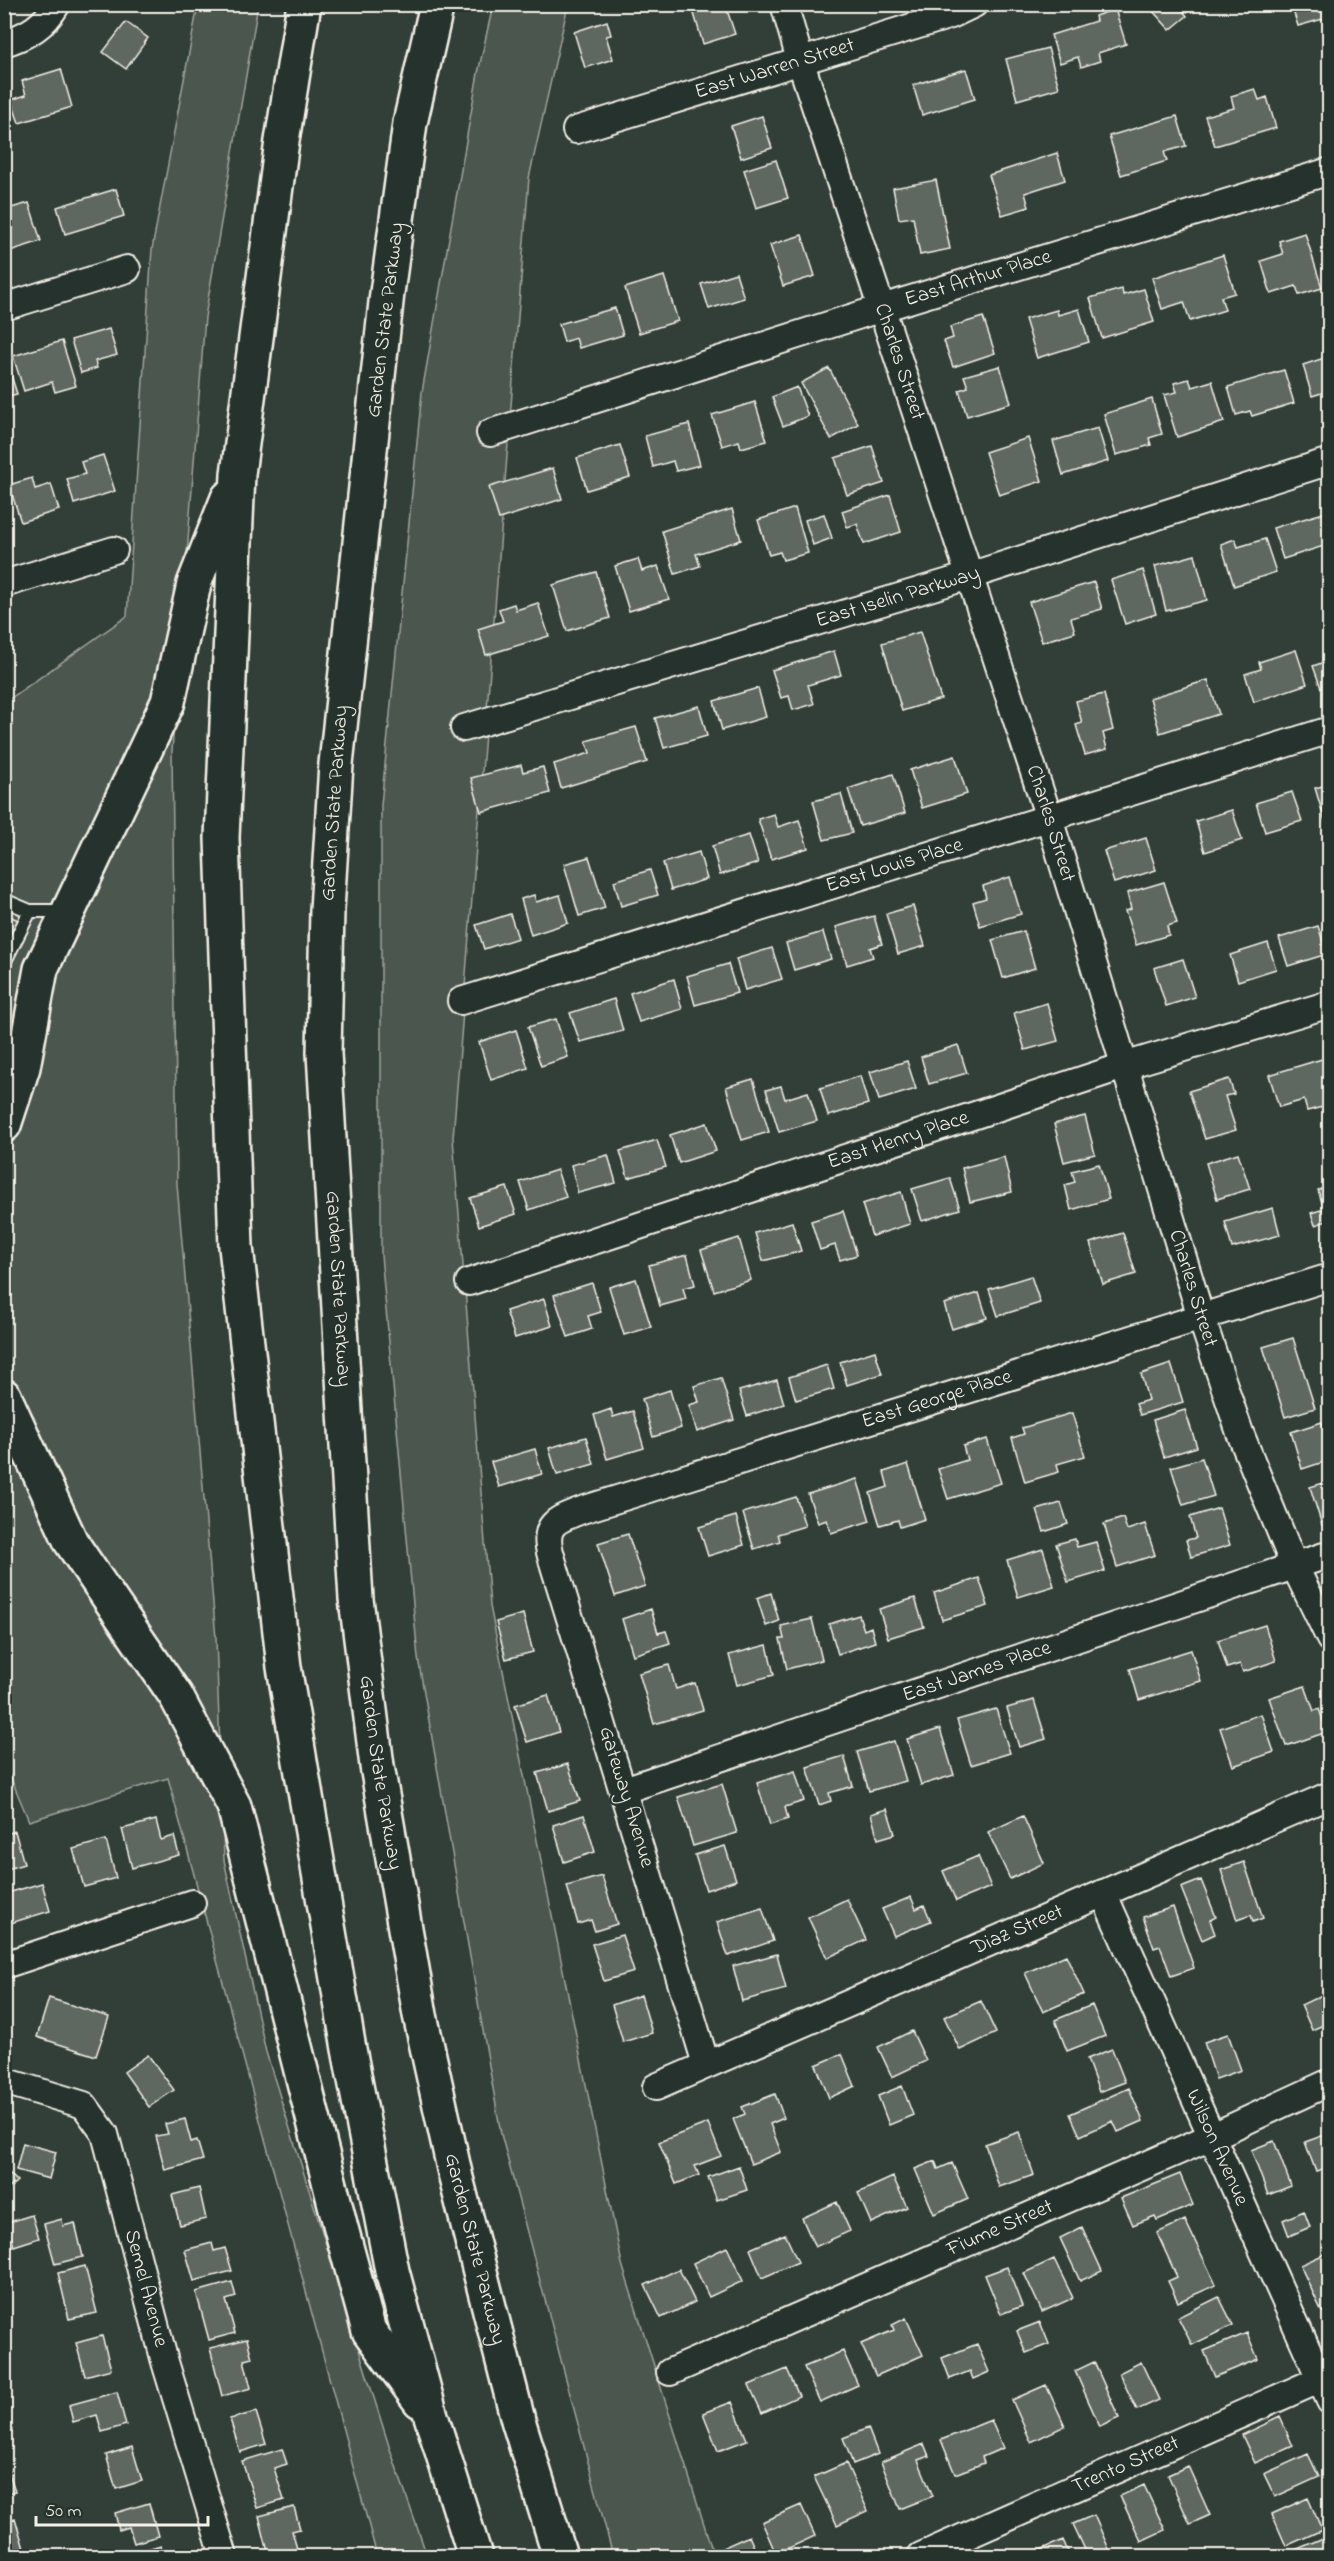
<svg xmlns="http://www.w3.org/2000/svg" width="1334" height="2561" font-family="'Indie Flower',sans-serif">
<rect width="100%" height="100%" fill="#323e38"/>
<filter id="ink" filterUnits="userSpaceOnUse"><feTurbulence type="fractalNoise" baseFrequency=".0167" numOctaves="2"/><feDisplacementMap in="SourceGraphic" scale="12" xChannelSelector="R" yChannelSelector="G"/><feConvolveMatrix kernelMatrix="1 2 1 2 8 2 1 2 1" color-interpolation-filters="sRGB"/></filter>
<g filter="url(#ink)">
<!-- green -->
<path fill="#4c564f" stroke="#a0a49c" stroke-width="1.5" d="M198,5h60l-53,312 -33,434 5,433 39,454 8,222 42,192 123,394 38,110h-50l-209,-778 -139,43 -24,-57 -1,-1061 123,-87 25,-367z
M493,5h75l-39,173 -76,960 37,468 132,658 92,292h-101l-112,-422 -83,-476 -37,-403v-450l41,-413 56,-319z"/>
<!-- building -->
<path fill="#5f6861" stroke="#f4f1e8" stroke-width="1.5" d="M699,4h26l10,30 -32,10 -11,-37z
M1156,4h21l10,12 -17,14 -19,-21z
M1291,4h39v13l-32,9z
M1115,9l11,35 -28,9 2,8 -19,6 -3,-10 -18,6 -9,-28 45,-14 -1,-5z
M607,21l4,14 -5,1 7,23 -28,9 -11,-36z
M126,22l22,16 -22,31 -23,-17z
M1048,48l11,40 -42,12 -11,-41z
M61,69l11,38 -53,16 -8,-23 15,-5 -4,-14z
M966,69l9,30 -53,16 -9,-30z
M1255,89l4,11 8,-3 9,31 -61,18 -10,-30 29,-8 -3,-12z
M762,116l10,32 -31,10 -10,-32z
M1177,116l9,30 -22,6 3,9 -46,14 -12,-39z
M1057,153l8,27 -40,13 4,14 -27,8 -13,-40z
M776,160l12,38 -32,10 -12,-38z
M936,180l14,69 -30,6 -7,-38 -14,2 -6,-31z
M116,189l8,27 -59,18 -8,-27z
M29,203l12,38 -37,12v-43z
M1305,233l17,55 -23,7 -3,-9 -25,8 -10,-33 22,-7 -4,-13z
M802,235l13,41 -32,10 -13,-41z
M1223,255l12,38 -14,4 4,13 -35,11 -6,-19 -22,7 -10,-31z
M736,273l8,25 -35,11 -8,-25z
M664,276l14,45 -39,12 -14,-45z
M1122,289l1,6 21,-6 10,33 -52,16 -12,-40z
M615,308l8,27 -44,13 -3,-10 -12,4 -5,-18z
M1079,309l10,33 -52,16 -12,-39 32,-9 1,5z
M983,317l12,36 -42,14 -9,-26 9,-3 -3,-11z
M109,329l8,26 -22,6 2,7 -16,5 -10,-33z
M62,341l14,45 -21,6 -3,-10 -28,9 -11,-35z
M1330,356v39l-2,-4 -16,5 -9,-31z
M4,362h3l10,32 -13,3z
M1000,366l11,37 -44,13 -8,-26 9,-3 -4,-11z
M829,368l29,56 -27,15 -30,-56z
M1284,370l10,33 -42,13 -2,-5 -14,4 -8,-28z
M1189,379l3,8 20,-6 12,41 -47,15 -13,-42 13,-3 -3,-9z
M797,387l11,29 -25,10 -11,-29z
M1152,399l10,35 -13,4 2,7 -35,10 -12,-41z
M755,402l12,39 -26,7 -2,-7 -17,5 -10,-31z
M689,424l11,41 -24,6 -3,-10 -20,6 -8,-31z
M1098,428l10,33 -45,14 -10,-34z
M1028,438l14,43 -43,14 -14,-43z
M620,445l10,32 -43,13 -10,-32z
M872,446l12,37 -37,12 -12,-37z
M103,455l12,36 -41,13 -7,-25 18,-5 -4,-12z
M553,468l9,31 -63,20 -10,-32z
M32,478l3,11 16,-5 8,26 -38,12 -12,-37z
M890,495l11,37 -37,12 -7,-20 -10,3 -5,-16z
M795,508l13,45 -25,7 -3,-8 -11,3 -11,-35z
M732,509l9,31 -45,14 4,12 -25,8 -13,-43z
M1330,511v33l-47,15 -10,-31z
M824,514l8,24 -19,7 -8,-25z
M1235,539l3,8 27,-8 11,33 -42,14 -13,-42z
M1195,555l12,45 -41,11 -11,-45z
M638,559l4,12 16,-5 11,33 -40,12 -14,-45z
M1143,570l13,44 -31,10 -14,-44z
M596,572l14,46 -43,13 -14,-46z
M1094,582l8,27 -31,9 4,14 -33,10 -13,-40z
M538,603l11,33 -63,19 -8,-26 25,-8 -4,-12 15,-5 2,6z
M920,632l21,67 -39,12 -20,-68z
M1296,650l11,34 -53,18 -9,-28 16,-5 -2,-7z
M834,651l7,24 -33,10 6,19 -21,6 -4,-14 -8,2 -9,-28z
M1327,661l3,9v15l-9,3 -8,-22z
M1208,680l11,34 -59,19 -10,-35z
M758,688l8,29 -44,13 -8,-29z
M1104,694l9,36 -10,3 4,16 -22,6 -9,-30 6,-2 -6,-22z
M699,706l8,30 -43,12 -9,-30z
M636,727l11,35 -86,26 -7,-24 36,-11 -4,-12z
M955,756l12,38 -45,14 -12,-38z
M521,765l2,7 20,-5 7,26 -69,19 -10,-34z
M893,774l12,39 -45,13 -12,-37z
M1330,784v36l-5,1 -10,-33z
M1292,792l10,29 -37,11 -9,-29z
M841,794l11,39 -28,7 -11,-39z
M1232,810l10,30 -37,12 -9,-31z
M774,814l4,13 21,-7 9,28 -37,11 -13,-40z
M749,835l9,28 -38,12 -8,-29z
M1146,838l10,32 -42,13 -10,-32z
M699,852l8,27 -36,11 -8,-27z
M589,857l16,51 -26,8 -15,-52z
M650,870l8,25 -37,11 -7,-25z
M1010,877l11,37 -41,12 -7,-24 13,-4 -3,-12z
M1164,882l13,41 -10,3 2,9 -33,10 -11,-34 6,-2 -4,-16z
M534,895l2,7 24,-7 8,28 -37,12 -10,-36z
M913,906l12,40 -27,8 -12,-40z
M4,913l14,7 -14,27z
M510,914l8,24 -34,11 -8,-24z
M874,916l8,28 -12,4 3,9 -26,8 -11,-38z
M1318,926l9,28 -39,12 -9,-28z
M1024,931l11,37 -32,10 -11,-38z
M823,932l8,27 -37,11 -8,-27z
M1268,943l8,26 -38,12 -8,-26z
M772,948l10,31 -37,11 -9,-31z
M1183,959l12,38 -29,9 -12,-38z
M728,964l9,29 -42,12 -8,-29z
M674,979l8,30 -43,13 -9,-29z
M614,999l9,32 -43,11 -10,-29z
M1047,1003l11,38 -33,9 -11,-37z
M556,1019l12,38 -27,9 -13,-39z
M516,1030l12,38 -37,12 -12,-38z
M958,1045l9,28 -38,11 -8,-27z
M1322,1059l8,24v8l-4,1 4,13 -23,6 -3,-11 -25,7 -10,-32z
M907,1061l9,28 -37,11 -9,-28z
M860,1076l8,28 -40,12 -8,-28z
M753,1079l16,53 -27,8 -16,-53z
M1229,1079l5,15 -9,2 11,34 -31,9 -16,-48z
M781,1086l4,13 23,-7 9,29 -38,11 -13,-42z
M1085,1116l10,38 -31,8 -10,-38z
M707,1123l9,28 -37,12 -9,-28z
M657,1140l9,27 -38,11 -8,-27z
M1238,1153l12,36 -33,10 -11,-36z
M608,1155l8,28 -38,10 -7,-28z
M1004,1157l8,35 -42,10 -8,-34z
M1099,1164l10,35 -38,11 -6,-25 10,-3 -3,-11z
M557,1170l9,27 -37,13 -9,-28z
M950,1178l10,31 -38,12 -10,-32z
M1330,1186v34l-15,5 -4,-12 13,-4 -6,-19z
M507,1187l9,27 -37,12 -9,-28z
M901,1192l9,32 -38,12 -10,-32z
M1273,1208l7,27 -48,13 -7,-26z
M843,1211l14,44 -17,5 -5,-15 -15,5 -9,-29z
M792,1222l9,29 -38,10 -8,-28z
M1123,1233l13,41 -33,10 -13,-41z
M739,1238l12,42 -37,11 -13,-41z
M687,1255l8,30 -12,3 3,11 -26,7 -11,-41z
M1031,1276l9,27 -42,13 -9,-27z
M636,1279l15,48 -27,8 -15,-48z
M592,1283l9,29 -13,4 4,13 -24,8 -14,-42z
M979,1293l8,25 -35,11 -8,-25z
M544,1299l8,27 -37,12 -9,-27z
M1293,1338l22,70 -30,9 -22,-70z
M875,1351l7,23 -35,11 -7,-23z
M1171,1364l12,38 -43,13 -4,-11 12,-4 -7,-26z
M827,1365l7,24 -38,11 -7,-23z
M721,1378l13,42 -37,12 -8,-27 10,-3 -5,-16z
M777,1380l7,24 -37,12 -8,-25z
M670,1390l11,38 -28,9 -11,-38z
M611,1409l2,8 20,-6 11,37 -37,11 -13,-44z
M1185,1410l12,37 -33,10 -11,-37z
M1072,1413l13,43 -28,8 2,8 -34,10 -13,-44 12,-4 -2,-6z
M1322,1422l8,26v12l-28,9 -11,-37z
M586,1437l8,27 -37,11 -8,-27z
M987,1439l14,44 -53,16 -10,-30 29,-9 -4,-14z
M535,1449l7,25 -43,13 -8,-25z
M1202,1458l12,38 -31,9 -12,-38z
M908,1464l17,55 -25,8 -2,-7 -18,5 -10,-32 18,-6 -4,-15z
M857,1479l13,42 -39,12 -4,-13 -9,3 -10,-29z
M1330,1481v42l-8,2 -12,-38z
M796,1497l9,29 -27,8 2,7 -26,8 -11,-36z
M1061,1503l7,21 -24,8 -7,-22z
M1219,1508l11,37 -39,12 -5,-17 10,-2 -6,-21z
M736,1516l8,29 -36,11 -9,-29z
M1123,1518l4,12 18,-6 10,31 -38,12 -13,-43z
M628,1534l17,52 -30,10 -17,-53z
M1075,1539l2,8 19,-5 9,29 -37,11 -12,-38z
M1043,1549l11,37 -36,11 -11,-37z
M979,1578l9,28 -46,14 -8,-27z
M771,1593l8,28 -13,5 -9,-28z
M915,1598l9,29 -36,11 -9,-29z
M651,1609l7,24 8,-2 4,12 -37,12 -11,-36z
M523,1614l10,38 -27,7 -10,-37z
M859,1615l5,15 7,-3 4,15 -37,12 -9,-30z
M812,1619l10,41 -35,9 -7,-30h4l-3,-13z
M1265,1625l11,36 -33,11 -3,-8 -13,4 -9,-28z
M767,1645l7,30 -37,10 -8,-30z
M1191,1650l10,31 -62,19 -9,-31z
M669,1665l7,24 19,-6 8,27 -49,14 -15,-51z
M1305,1686l9,25 5,-2 8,23 -41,14 -17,-48z
M548,1695l11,37 -32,10 -12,-37z
M1034,1700l12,39 -27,8 -12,-39z
M996,1709l14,44 -39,12 -14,-45z
M1261,1714l13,38 -41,14 -13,-38z
M940,1729l14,46 -33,10 -14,-46z
M894,1741l12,40 -37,10 -12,-39z
M844,1756l9,30 -24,7 2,8 -12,4 -12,-38z
M568,1764l12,37 -32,10 -11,-38z
M795,1771l9,30 -19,6 3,12 -18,6 -13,-42z
M722,1784l15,49 -44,13 -15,-49z
M887,1809l8,25 -17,5 -7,-25z
M584,1815l11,37 -31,10 -11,-37z
M1023,1816l21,47 -34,16 -22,-47z
M156,1820l5,20 13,-4 5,19 -47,13 -10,-39z
M15,1831l9,33 -20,6v-35z
M106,1840l10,38 -32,9 -11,-38z
M725,1846l11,34 -30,10 -11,-35z
M978,1856l13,31 -35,14 -13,-30z
M1244,1862l19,56 -10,4 -2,-7 -14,5 -16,-50z
M602,1876l15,48 -22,7 -4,-11 -13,4 -11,-38z
M1201,1880l15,37 -6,3 5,14 -13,6 -21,-52z
M42,1883l8,28 -46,14v-31z
M911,1897l5,12 8,-4 7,16 -37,15 -12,-27z
M847,1899l19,41 -39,18 -19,-41z
M1173,1907l21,61 -23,8 -11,-30 -6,2 -11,-31z
M762,1908l11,33 -45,15 -11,-34z
M622,1935l12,37 -30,9 -12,-37z
M777,1954l9,35 -44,12 -9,-35z
M1066,1955l18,39 -41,18 -18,-39z
M1324,1994l6,12v16l-18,8 -11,-25z
M641,1995l11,38 -29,9 -11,-37z
M49,1998l60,19 -13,39 -59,-19z
M981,2001l15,32 -36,17 -16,-33z
M1092,2005l13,31 -38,15 -12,-31z
M912,2031l14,30 -34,16 -14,-30z
M1228,2034l13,36 -25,9 -12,-37z
M1112,2049l13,33 -26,10 -12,-33z
M842,2054l13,32 -26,12 -13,-33z
M148,2055l26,35 -25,17 -25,-35z
M902,2086l11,29 -24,10 -11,-29z
M1129,2088l14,33 -25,11 -5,-11 -33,15 -10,-22z
M775,2094l9,24 -14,6 11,28 -30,12 -18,-45 12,-5 -3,-7z
M185,2119l6,23 6,-2 6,20 -38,10 -9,-34 12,-2 -3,-10z
M708,2123l13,33 -26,10 4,9 -23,9 -17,-42z
M1019,2132l15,43 -35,12 -14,-43z
M1330,2133v35l-14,4 -11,-30z
M1274,2141l17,45 -23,9 -17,-45z
M23,2143l33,9 -7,27 -33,-9z
M935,2161l3,8 14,-6 16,36 -34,15 -19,-45z
M739,2166l8,24 -30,10 -9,-23z
M4,2168l13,13 -13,12z
M1180,2174l13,31 -36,15 -2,-4 -22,9 -12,-27z
M893,2177l14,30 -36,16 -13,-30z
M199,2188l7,31 -26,6 -8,-30z
M837,2202l13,29 -35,16 -13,-29z
M1304,2211l6,16 -21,9 -6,-16z
M32,2215l7,23 -25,8 -8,-23z
M62,2219l1,7 12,-3 8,34 -28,7 -11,-40z
M1185,2220l31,65 -38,17 -10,-21 9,-4 -20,-44z
M1082,2227l20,44 -22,10 -20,-43z
M785,2234l13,28 -36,16 -12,-29z
M212,2243l2,8 11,-3 7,23 -38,10 -9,-31z
M727,2247l16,34 -34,16 -16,-34z
M1327,2253l3,5v50l-8,4 -22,-47z
M1054,2259l19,39 -31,14 -18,-39z
M85,2266l12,47 -28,6 -11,-46z
M1007,2267l15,39 -21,8 -16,-39z
M679,2269l16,33 -34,16 -16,-33z
M232,2282l4,15 -10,3 9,33 -26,7 -13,-48z
M1219,2297l14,28 -41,20 -14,-28z
M906,2318l17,37 -47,21 -15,-32 33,-14 -2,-5z
M1040,2322l9,22 -23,9 -9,-22z
M1247,2333l11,26 -43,18 -11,-26z
M102,2336l9,33 -26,7 -9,-33z
M247,2339l5,19 -8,2 7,28 -29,8 -12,-48z
M977,2344l12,28 -16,7 -3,-8 -20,8 -8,-21z
M843,2351l15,34 -38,17 -16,-35z
M1094,2362l25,56 -19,9 -25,-56z
M1141,2362l18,38 -22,10 -18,-37z
M787,2369l12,27 -37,17 -13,-28z
M1046,2385l19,41 -34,16 -19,-42z
M117,2392l9,33 -24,7 -5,-17 -24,7 -4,-17z
M732,2402l15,38 -29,11 -15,-38z
M256,2412l10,32 -26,8 -10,-33z
M1280,2417l13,29 -38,17 -13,-28z
M991,2420l12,28 -21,9 2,6 -29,11 -14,-34z
M868,2428l10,26 -25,10 -10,-26z
M924,2444l5,12 -11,4 15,36 -33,13 -19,-47z
M132,2447l10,34 -26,8 -10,-34z
M282,2449l5,15 -13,4 10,32 -27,8 -15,-47z
M1308,2454l11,23 -44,20 -11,-23z
M5,2460l10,31 -11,3v-33z
M846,2463l22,48 -31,14 -23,-48z
M1188,2466l22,49 -20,9 -22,-49z
M1144,2485l21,45 -24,11 -21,-45z
M1308,2498l14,32 -36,16 -14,-32z
M149,2503l9,33 -24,7 -5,-16 -10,3 -4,-17z
M801,2505l14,31 -39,18 -14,-32z
M294,2507l6,22 -8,2 7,25h-30l-10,-40z
M1094,2515l18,41h-24l-15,-32z
M15,2518l10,34 -21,4v-34z
M1330,2535v21h-40l-2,-3z
M749,2536l9,20h-43l-2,-4z
M1063,2540l7,16h-35l-1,-3z
M161,2545l3,11h-33l-1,-2z"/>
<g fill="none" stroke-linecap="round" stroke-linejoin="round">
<!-- service casing -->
<g stroke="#f4f1e8" stroke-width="16">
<path id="service" d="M4,900l26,11h36
M4,963l26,-52"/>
</g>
<!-- minor casing -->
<g stroke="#f4f1e8" stroke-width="30">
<g id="minor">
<path id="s1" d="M784,4l16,56 249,758 152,499 39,116 54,132 36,74"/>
<path d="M4,43c25,-8 40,-17 53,-39"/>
<path id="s2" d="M576,130l375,-115 23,-11"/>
<path d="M4,307l123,-38"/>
<path id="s3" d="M490,433l392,-125 448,-137"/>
<path d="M4,584l110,-34"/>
<path id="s4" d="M464,728l505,-152 361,-115"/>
<path id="s5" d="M461,1001l869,-271"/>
<path id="s6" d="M469,1282l655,-216 206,-62"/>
<path id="s7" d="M624,1790l706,-236"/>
<path id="s8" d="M1103,1893l227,508"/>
<path d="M4,1965l188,-62"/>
<path id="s9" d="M706,2064l-155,-508c-9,-31 4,-36 31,-46l748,-233"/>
<path id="s10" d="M4,2081l80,24 21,29 60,228 59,194"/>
<path id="s11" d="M656,2087l674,-292"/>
<path id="s12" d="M670,2372l543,-236 117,-54"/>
<path id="s13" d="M921,2556l409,-181"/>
</g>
</g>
<!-- motorway casing -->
<g stroke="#f4f1e8" stroke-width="38">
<g id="motorway">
<path d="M304,4l-22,137 -44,333 -16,364 14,409 48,420 65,382 43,222 39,145 44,140"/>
<path id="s14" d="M437,4l-27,119 -23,170 -51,471 -9,146 -3,143 32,546 21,167 43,249 36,163 62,242 42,136"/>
<path d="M4,1125l19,-58 18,-98 127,-267 26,-118 34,-86"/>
<path d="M4,1396l67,146 105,154 58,110 107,422 28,103 51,70"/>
</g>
</g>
<!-- service -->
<use href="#service" stroke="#26332d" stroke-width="12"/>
<!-- minor -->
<use href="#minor" stroke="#26332d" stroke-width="26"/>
<!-- motorway -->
<use href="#motorway" stroke="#26332d" stroke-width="33"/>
</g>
</g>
<g text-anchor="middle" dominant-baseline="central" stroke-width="4.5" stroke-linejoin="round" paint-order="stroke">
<!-- street labels -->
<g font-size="21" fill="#f4f1e8" stroke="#26332d">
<text stroke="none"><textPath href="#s2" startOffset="208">East Warren Street</textPath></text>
<text stroke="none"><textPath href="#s3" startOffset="512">East Arthur Place</textPath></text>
<text transform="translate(386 320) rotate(-83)">Garden State Parkway</text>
<text stroke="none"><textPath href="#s1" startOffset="376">Charles Street</textPath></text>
<text stroke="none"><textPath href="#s4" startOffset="453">East Iselin Parkway</textPath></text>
<text transform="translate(335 803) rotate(-86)">Garden State Parkway</text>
<text stroke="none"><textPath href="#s1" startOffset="862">Charles Street</textPath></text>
<text stroke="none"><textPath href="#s5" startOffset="454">East Louis Place</textPath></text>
<text stroke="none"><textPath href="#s6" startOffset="452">East Henry Place</textPath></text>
<text stroke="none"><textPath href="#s14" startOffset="1293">Garden State Parkway</textPath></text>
<text stroke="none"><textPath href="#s1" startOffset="1348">Charles Street</textPath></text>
<text stroke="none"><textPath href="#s9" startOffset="968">East George Place</textPath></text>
<text stroke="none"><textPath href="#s7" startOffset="372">East James Place</textPath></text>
<text stroke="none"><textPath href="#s14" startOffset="1779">Garden State Parkway</textPath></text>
<text transform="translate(626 1797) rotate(73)">Gateway Avenue</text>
<text stroke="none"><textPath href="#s11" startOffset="394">Diaz Street</textPath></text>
<text stroke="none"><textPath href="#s8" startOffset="279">Wilson Avenue</textPath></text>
<text stroke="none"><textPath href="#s12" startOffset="360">Fiume Street</textPath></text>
<text stroke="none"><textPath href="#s14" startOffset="2265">Garden State Parkway</textPath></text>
<text stroke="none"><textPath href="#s10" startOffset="279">Semel Avenue</textPath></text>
<text stroke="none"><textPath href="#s13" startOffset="224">Trento Street</textPath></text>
</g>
</g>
<!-- margin -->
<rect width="1334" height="2561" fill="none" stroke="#26332d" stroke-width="24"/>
<rect x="12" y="12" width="1310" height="2537" fill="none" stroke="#f4f1e8" stroke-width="2" filter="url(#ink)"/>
<!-- scale -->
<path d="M36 2516v9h172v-9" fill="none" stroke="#f4f1e8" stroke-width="3"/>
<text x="45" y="2516" font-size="18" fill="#f4f1e8" stroke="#26332d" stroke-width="4.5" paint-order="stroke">50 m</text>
</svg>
